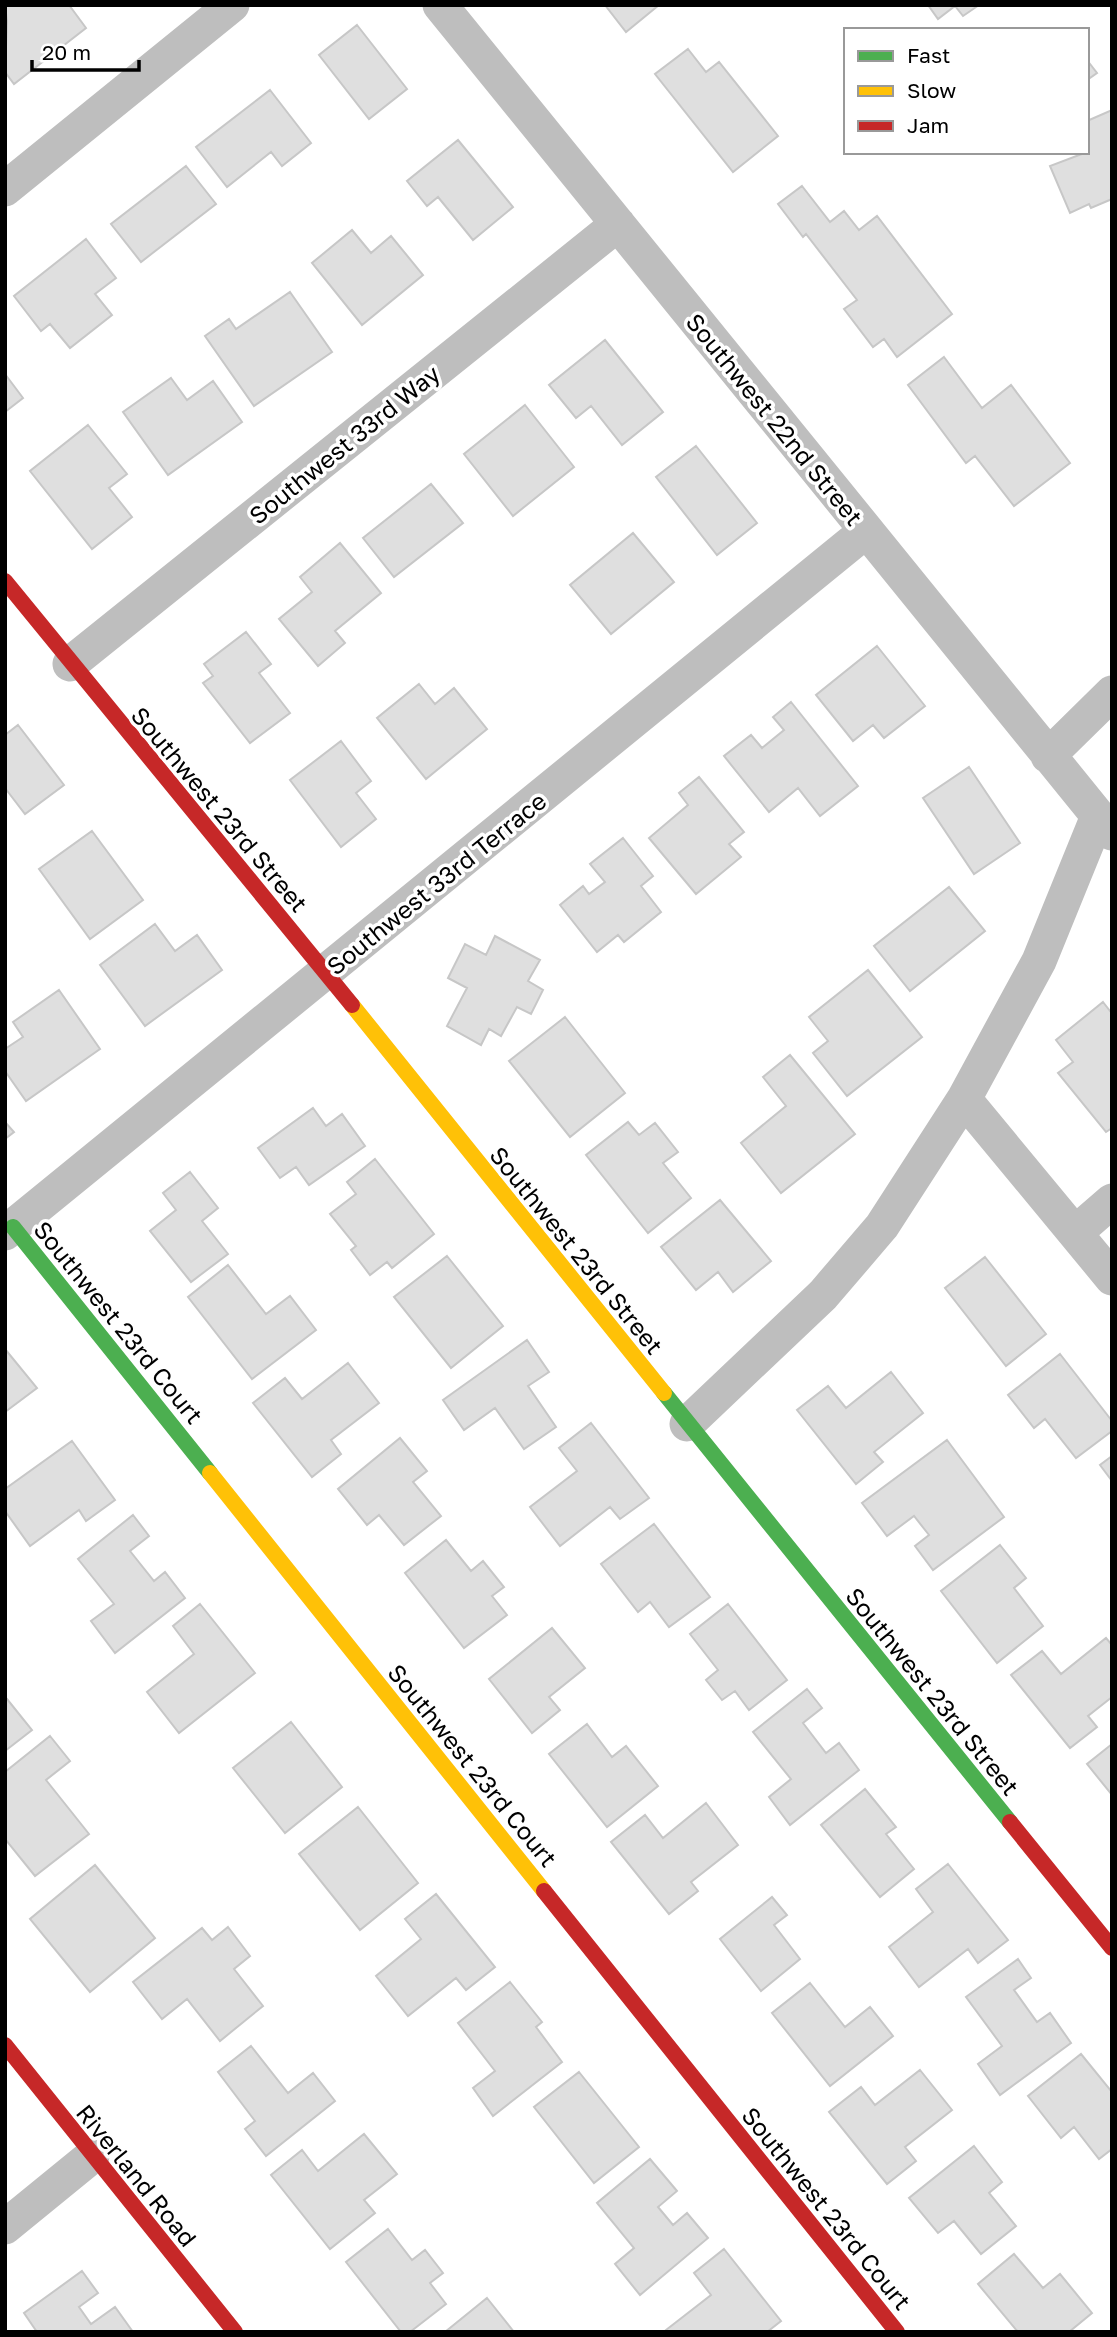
<svg xmlns="http://www.w3.org/2000/svg" width="1117" height="2337" font-family="'Golos Text',sans-serif">
<rect width="100%" height="100%" fill="#fff"/>
<!-- building -->
<path fill="#dfdfdf" stroke="#c7c7c7" stroke-width="2" d="M5,5h64l17,23 -72,56 -9,-12 2,-51z
M605,5h54l-33,27z
M928,5h51l-16,11 -8,-10 -17,13z
M357,25l50,64 -38,30 -50,-64z
M688,49l18,23 13,-10 59,74 -45,36 -78,-98z
M1087,60l10,13 -10,7z
M270,90l41,53 -29,23 -11,-14 -44,35 -31,-40z
M1112,110v89l-21,9 -2,-4 -19,9 -20,-47 37,-14v-31z
M458,140l55,67 -40,33 -35,-43 -11,9 -20,-25z
M186,166l30,38 -75,58 -30,-38z
M802,186l28,36 14,-11 15,19 18,-14 75,98 -55,43 -13,-18 -11,8 -29,-38 13,-9 -51,-66 -3,3 -25,-33z
M352,230l19,23 20,-17 32,39 -61,50 -50,-62z
M86,239l30,39 -21,16 17,21 -42,33 -20,-24 -9,7 -27,-35z
M290,292l42,60 -78,54 -49,-70 24,-17 7,10z
M605,340l58,72 -41,33 -31,-39 -15,12 -27,-33z
M944,357l38,51 29,-23 59,78 -56,43 -39,-50 -9,7 -58,-78z
M5,374l18,24 -18,14z
M171,378l16,22 26,-19 29,41 -74,53 -45,-63z
M525,405l49,62 -61,49 -49,-62z
M88,425l39,49 -18,14 23,29 -40,32 -62,-78z
M696,446l61,77 -40,32 -61,-78z
M431,484l32,39 -69,54 -31,-39z
M633,533l41,49 -63,52 -41,-49z
M340,543l41,50 -46,38 10,12 -27,23 -39,-47 33,-27 -12,-15z
M246,632l25,32 -12,9 31,40 -40,30 -47,-60 10,-7 -9,-12z
M877,646l48,60 -41,32 -11,-13 -20,16 -37,-46z
M419,684l16,20 19,-16 33,41 -61,50 -49,-61z
M791,702l67,84 -38,30 -22,-28 -29,24 -45,-56 27,-21 11,13 22,-18 -11,-13z
M18,725l46,60 -39,29 -20,-26v-53z
M341,741l30,40 -15,12 20,26 -35,28 -51,-67z
M969,767l51,76 -46,31 -51,-76z
M699,777l45,55 -15,12 12,13 -45,37 -47,-56 39,-33 -9,-12z
M92,831l51,69 -53,39 -51,-70z
M623,838l30,38 -12,10 20,26 -37,30 -6,-7 -21,17 -37,-47 23,-19 6,8 16,-12 -15,-18z
M949,887l36,44 -75,60 -36,-45z
M155,924l20,27 22,-16 25,35 -77,56 -45,-61z
M495,936l45,24 -12,21 15,9 -12,24 -14,-7 -16,29 -12,-7 -8,16 -34,-19 20,-38 -19,-10 17,-34 21,11z
M868,970l54,67 -75,59 -34,-43 15,-12 -19,-24z
M59,990l41,59 -74,52 -21,-30v-22l18,-12 -10,-15z
M1103,1002l7,9 2,-1v118l-6,4 -48,-59 15,-11 -17,-22z
M565,1017l60,76 -55,44 -61,-76z
M790,1055l65,79 -74,59 -40,-50 45,-37 -23,-29z
M313,1108l13,18 16,-12 23,32 -56,39 -13,-18 -16,11 -22,-30z
M5,1122l9,10 -9,7z
M628,1122l11,13 16,-12 23,29 -15,11 28,35 -43,35 -62,-78z
M375,1159l59,75 -42,34 -5,-6 -17,13 -19,-25 5,-4 -26,-32 26,-20 -9,-12z
M190,1172l28,36 -16,13 26,33 -37,28 -41,-51 26,-21 -13,-17z
M720,1200l51,61 -38,31 -15,-20 -22,18 -35,-43z
M447,1256l56,70 -52,42 -57,-71z
M985,1257l61,77 -40,32 -61,-78z
M228,1265l38,49 24,-18 26,34 -64,49 -64,-82z
M527,1340l22,32 -21,14 28,41 -32,22 -29,-41 -31,22 -21,-30z
M5,1349l32,39 -32,24z
M1060,1354l52,67v10l-36,27 -31,-39 -11,9 -26,-33z
M348,1363l31,40 -48,37 10,14 -29,23 -59,-74 32,-25 17,21z
M891,1372l32,41 -49,39 9,10 -27,22 -59,-74 31,-24 18,22z
M591,1423l58,75 -29,21 -10,-12 -50,39 -30,-39 47,-36 -18,-23z
M400,1438l27,33 -14,11 28,34 -37,29 -25,-30 -12,10 -29,-36z
M947,1440l57,77 -71,53 -18,-24 14,-11 -15,-19 -27,20 -25,-33z
M72,1441l43,59 -29,21 -7,-11 -49,36 -25,-35v-22z
M1112,1456v25l-12,-16z
M133,1515l16,21 -19,15 24,30 11,-9 20,26 -70,55 -24,-32 23,-17 -36,-45z
M654,1524l56,73 -41,30 -19,-25 -12,10 -37,-48z
M446,1540l25,31 12,-10 21,26 -12,9 15,19 -43,33 -59,-75z
M1000,1545l26,33 -12,10 29,38 -46,37 -56,-72z
M200,1604l55,69 -76,60 -32,-41 47,-38 -21,-28z
M728,1604l59,76 -38,30 -14,-19 -13,9 -16,-20 12,-10 -28,-36z
M552,1628l33,40 -36,29 11,13 -28,23 -43,-54z
M1106,1638l6,7v52l-24,19 9,11 -27,21 -59,-73 31,-24 19,23z
M807,1689l15,19 -19,15 23,30 13,-10 20,27 -69,55 -21,-28 22,-18 -38,-47z
M7,1699l25,31 -27,21v-51z
M291,1722l51,65 -57,46 -52,-65z
M587,1724l25,33 14,-11 32,40 -51,41 -58,-73z
M50,1736l20,25 -24,19 43,54 -54,42 -30,-37v-67z
M1112,1744v51l-25,-31z
M865,1789l31,38 -10,7 28,35 -34,28 -59,-72z
M706,1803l32,42 -47,37 7,9 -29,23 -58,-72 34,-27 18,23z
M358,1807l60,76 -58,47 -61,-76z
M948,1864l60,76 -30,23 -10,-14 -49,38 -30,-40 44,-35 -17,-23z
M95,1865l60,73 -65,54 -60,-73z
M436,1894l59,73 -29,23 -10,-12 -48,38 -32,-40 45,-37 -16,-20z
M772,1897l15,18 -13,10 26,34 -39,32 -41,-52z
M228,1927l22,29 -16,13 29,37 -43,35 -33,-42 -25,20 -29,-37 69,-54 10,12z
M1018,1959l13,19 -17,12 23,32 13,-9 21,30 -71,52 -22,-31 24,-18 -36,-49z
M510,1982l32,40 -6,5 26,35 -69,54 -20,-28 22,-17 -37,-48z
M810,1983l35,44 25,-20 23,29 -63,50 -58,-73z
M251,2046l37,47 25,-20 22,28 -69,55 -21,-27 10,-8 -37,-49z
M1081,2054l31,38v57l-13,10 -25,-32 -13,11 -33,-42z
M920,2070l32,40 -47,37 11,14 -29,23 -58,-72 32,-25 14,18z
M579,2072l60,75 -45,36 -60,-76z
M364,2134l33,40 -33,26 11,13 -45,36 -59,-74 31,-25 16,21z
M974,2146l28,36 -13,11 27,33 -35,28 -27,-33 -16,12 -29,-35z
M650,2159l27,32 -19,16 15,18 14,-12 21,25 -68,57 -25,-31 19,-16 -37,-45z
M388,2229l24,31 13,-10 18,23 -13,10 16,21 -36,28h-9l-55,-70z
M724,2249l57,72 -14,11h-100l-1,-2 45,-35 -17,-22z
M1014,2254l29,34 17,-14 32,39 -23,19h-51l-40,-48z
M82,2271l16,22 -19,14 12,17 24,-17 18,25h-96l-13,-19z
M487,2298l27,34h-69z"/>
<g fill="none" stroke-linecap="round" stroke-linejoin="round">
<!-- street -->
<path stroke="#bebebe" stroke-width="35" d="M440,5l672,828
M5,189l227,-184
M70,664l548,-440
M1048,756l64,-63
M964,1099l148,179
M5,1233l861,-702
M1075,1233l37,-32
M687,1424l136,-129 59,-69 82,-127 75,-138 59,-145
M5,2227l87,-71"/>
<!-- fast -->
<path stroke="#4caf50" stroke-width="16" d="M13,1227l197,246
M664,1393l346,429"/>
<!-- slow -->
<path stroke="#ffc107" stroke-width="16" d="M352,1005l312,388
M210,1473l334,418"/>
<!-- jam -->
<path stroke="#c62828" stroke-width="16" d="M5,581l347,424
M1010,1822l102,126
M544,1891l353,441
M5,2045l230,287"/>
</g>
<g text-anchor="middle" dominant-baseline="central" stroke-width="7" stroke-linejoin="round" paint-order="stroke">
<!-- street labels -->
<g font-size="24" fill="#000" stroke="#fff">
<text transform="translate(775 419) rotate(51)">Southwest 22nd Street</text>
<text transform="translate(344 444) rotate(-39)">Southwest 33rd Way</text>
<text transform="translate(220 809) rotate(50)">Southwest 23rd Street</text>
<text transform="translate(436 883) rotate(-39)">Southwest 33rd Terrace</text>
<text transform="translate(577 1250) rotate(51)">Southwest 23rd Street</text>
<text transform="translate(119 1322) rotate(51)">Southwest 23rd Court</text>
<text transform="translate(933 1691) rotate(51)">Southwest 23rd Street</text>
<text transform="translate(473 1765) rotate(51)">Southwest 23rd Court</text>
<text transform="translate(137 2175) rotate(51)">Riverland Road</text>
<text transform="translate(827 2208) rotate(51)">Southwest 23rd Court</text>
</g>
</g>
<!-- border -->
<rect width="1117" height="2337" fill="none" stroke="#000000" stroke-width="14"/>
<!-- legend -->
<rect x="844" y="28" width="245" height="126" fill="#ffffff" stroke="#999999" stroke-width="2"/>
<rect x="858" y="51" width="35" height="10" fill="#4caf50" stroke="#999999" stroke-width="2"/>
<text x="907" y="63" font-size="21" fill="#000000">Fast</text>
<rect x="858" y="86" width="35" height="10" fill="#ffc107" stroke="#999999" stroke-width="2"/>
<text x="907" y="98" font-size="21" fill="#000000">Slow</text>
<rect x="858" y="121" width="35" height="10" fill="#c62828" stroke="#999999" stroke-width="2"/>
<text x="907" y="133" font-size="21" fill="#000000">Jam</text>
<!-- scale -->
<path d="M32 60v10h107v-10" fill="none" stroke="#000000" stroke-width="3.5"/>
<text x="42" y="60" font-size="21" fill="#000000" stroke="#ffffff" stroke-width="5" paint-order="stroke">20 m</text>
</svg>
